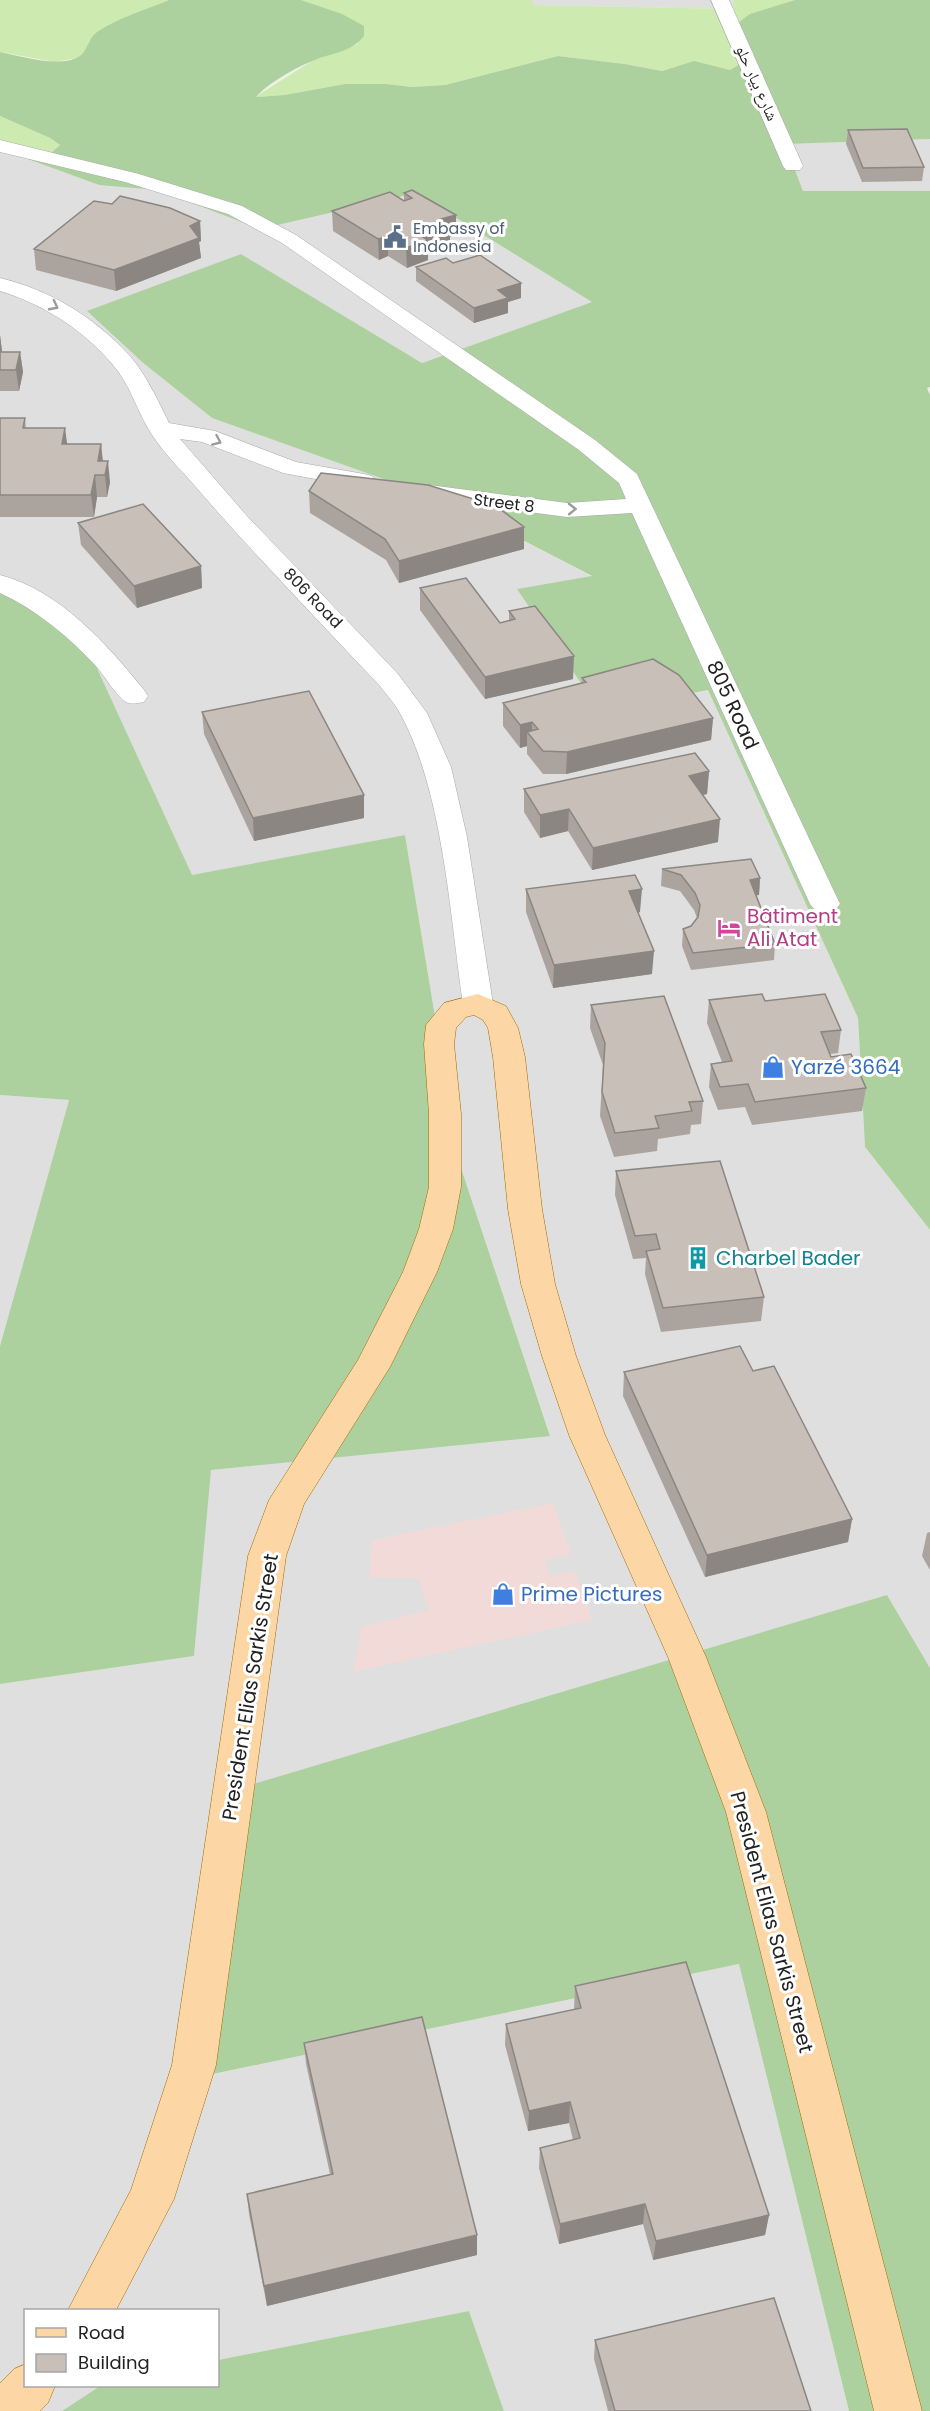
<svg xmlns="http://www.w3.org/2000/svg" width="930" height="2411" font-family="Poppins,'Noto Naskh Arabic',sans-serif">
<rect width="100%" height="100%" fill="#f2efe9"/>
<!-- residential -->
<path fill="#e0dfdf" d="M533,0h201l-3,9 -198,-4z
M930,139v52h-127l-18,-48z
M0,148l99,37 317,8 177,109 -171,61 -181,-109 -153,58 54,50 70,56 239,85 142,74 -75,12 82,121 108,-20 150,328 7,129 65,83v438l-43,-73 -697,484 549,-115 110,447h-345l-35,-100 -251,49v-50h-192v76h74l-38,25h-62v-727l194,-28 16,-186 340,-35 -91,-273 -54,-327 -213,41 -102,-223 -90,-67z
M0,1095l69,5 -69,246z"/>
<!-- commercial -->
<path fill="#f2dad9" d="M553,1503l18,51 -27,6 6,16 25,-5 17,49 -239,52 9,-45 67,-17 -11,-31 -49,-2 3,-37z"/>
<!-- grass -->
<path fill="#cdebb0" d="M0,0h169l-61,27 -19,14 -2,8 -10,9 -22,4 -55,-10z
M301,0h232v5l198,4 3,-9h61l-29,10 -24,53 -12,7 -17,-3 -35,-1 -16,5 -37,-7 -67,-8 -113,29 -33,2 -25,-3h-42l-61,11 -29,2 57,-36 46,-17 -5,-24z
M0,116l50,22 10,7 -10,9 -50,-6z"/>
<!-- forest -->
<path fill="#add19e" d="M169,0h132l41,14 22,12v10c-12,16 -32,17 -49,24 -17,6 -48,24 -59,37l28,-2 61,-11h42l25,3 33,-2 113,-29 67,8 37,7 32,-10 36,9 12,-7 -9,-24 6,-17 11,-8 45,-14h135v139l-145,5 18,47h127v196l-3,1 3,7v835l-65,-83 -7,-129 -150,-328 -108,21 -83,-122 75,-13 -141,-73 -239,-85 -70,-56 -55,-51 154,-57 181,109 170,-61 -176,-109 -156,36 -102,-39 -59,-5 -71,-26 22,-5 10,-9 -10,-7 -50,-22v-64c20,4 59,16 78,5 10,-5 9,-18 19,-25 21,-14 48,-22 72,-32z
M0,587l90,66 102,222 213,-40 54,327 91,274 -339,34 -17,186 -194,28v-338l69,-246 -69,-5z
M887,1595l43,73v743h-81l-110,-447 -550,115 31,-285z
M469,2311l35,100h-442l38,-25h118v-26z"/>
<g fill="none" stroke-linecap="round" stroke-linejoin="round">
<!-- minor casing -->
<g stroke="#a9a9a9" stroke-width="1">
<path id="minor" d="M711,0h18l74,166 -3,4h-14l-3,-4z
M0,140l139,34 103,32 54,29 299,205 42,34 203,430 -5,6 -10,3 -10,-3 -5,-6 -178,-391 -65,4 -138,-18 -9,-2 -3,-5 3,-5 9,-2 138,18 59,-4 -7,-16 -40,-33 -297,-207 -54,-29 -103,-32 -125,-30z
M0,278c50,12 94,39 129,77 17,19 29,46 40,68l46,8 81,31 68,12 8,2 4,5 -4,5 -8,2 -81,-15 -81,-31 -22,-3 67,77 151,158 29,39 24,54 16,70 26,167 -4,7 -11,3 -11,-3 -4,-7c-13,-88 -20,-212 -62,-289 -5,-10 -14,-20 -21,-29 -65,-69 -131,-137 -192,-208 -14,-15 -30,-32 -40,-50 -12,-20 -19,-45 -35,-63 -29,-35 -70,-61 -113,-74z
M0,575c59,15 108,70 144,115l4,6 -4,6c-6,1 -12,3 -18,0 -9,-5 -22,-27 -30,-36 -28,-30 -59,-56 -96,-73z"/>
</g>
<!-- major casing -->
<g stroke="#a06b00" stroke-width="1">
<path id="major" d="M478,994l28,12 12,22 7,29 17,152 13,75 21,72 29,79 101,222 60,155 156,599h-48l-148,-599 -58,-155 -99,-222 -27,-79 -21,-72 -13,-75 -15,-152 -5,-29 -5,-8 -9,-5 -8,2 -10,11 -2,16 7,70v73l-8,42 -16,43 -47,95 -86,137 -18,52 -70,509 -42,134 -58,111h-48l63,-120 41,-125 76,-509 21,-56 89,-140 45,-88 16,-43 10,-42v-73l-5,-70 2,-19 18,-22z
M26,2364v22h29l-7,17 -8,8h-40v-28l14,-14z"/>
</g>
<!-- minor -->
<use href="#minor" fill="#fff" fill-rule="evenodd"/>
<!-- major -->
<use href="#major" fill="#fcd6a4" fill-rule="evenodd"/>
</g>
<!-- wall -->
<path fill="#aba49e" d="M848,130l76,37 -2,14 -60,1 -16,-38z
M412,190l44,45 -6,2v7l-22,8v8l-21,8 -19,-12 -9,4 -46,-29 -1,-20 72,-11v-7z
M200,221l1,20 -2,1 2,16 -85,33 -80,-21 -2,-21z
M453,263l68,20v15l-13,4v11l-34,10 -58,-42v-14z
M0,335l2,17h18l3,20 -4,19h-19z
M0,418h25l1,10 41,16h34l2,17 7,21 -3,15h-10l-3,20h-94z
M309,491l215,36v22l-125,34 -13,-23 -76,-47z
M78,523l123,43 1,22 -65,20 -56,-63z
M420,588l80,35 9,-2v-10l64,68 -88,20 -65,-89z
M582,678l131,40 -2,22 -145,34h-23l-16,-20v-8l-7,2 -17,-22v-23l79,-20z
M202,712l162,83v23l-110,23 -50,-107z
M709,771l-2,23 -4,1 15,47 -126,28 -24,-39 -28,7 -16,-26v-23z
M662,869l98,9 -1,17h-3l19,49 -1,16 -83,10 -9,-24 1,-17 8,-3 6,-8 -3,-8 -14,-19 -19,-5z
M526,889l114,23 -2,1 14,61 -99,14 -27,-76z
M709,1000l56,1 76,29 -3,23 -8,1 1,3 35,31 -4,23 -110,14 -7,-18 -27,3 -9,-23 2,-23 11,-2 -15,-39z
M591,1005l112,96 -2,23 -10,1 -1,9 -32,5 -1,12 -43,6 -14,-41 3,-51 -13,-37z
M616,1171l148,126 -3,24 -100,11 -16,-58 1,-16 -13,1 -18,-64z
M753,1371l99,148 -4,23 -143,35 -82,-181 1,-24z
M930,1532v38l-8,-14 5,-23z
M575,1986l194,229 -4,20 -112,25 -10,-36 -84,20 -20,-76 1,-20 33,-8 -4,-17 -41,8 -23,-86 1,-21 68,-14z
M304,2043l173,212 -210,51 -18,-92 -2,-20 83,-20 -24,-110z
M595,2340l216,71h-203l-14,-52z"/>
<!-- shaded-wall -->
<path fill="#8b8681" d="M456,215v20l-6,2v7l-22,8v8l-21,8 -1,-20 13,-13 22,-16z
M200,221l1,20 -2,1 2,16 -85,33 -2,-21z
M388,236v20l-9,4 -1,-21z
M521,283v15l-13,4v11l-34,10v-15l24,-18z
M0,335l2,16 -2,8z
M20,352l3,20 -4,19 -3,-21z
M65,428l3,22 -6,-6z
M101,444l2,22 -5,-5z
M108,461l2,21 -3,15 -2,-22z
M95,475l2,22 -3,20 -3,-22z
M524,527v22l-125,34v-22z
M201,566l1,22 -65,20 -3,-22z
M574,656l-1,23 -88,20v-22z
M713,718l-2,22 -145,34 1,-22z
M532,722v16l-5,-6v14l-7,2v-23z
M709,771l-2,23 -19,4 1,-22z
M364,795v23l-110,23 -1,-23z
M569,809l-1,22 -28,7v-23z
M720,819l-2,23 -126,28 1,-22z
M760,878l-1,17 -11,2 2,-17z
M642,889l-2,23 -12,2 1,-23z
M654,951l-2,23 -99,14 1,-23z
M852,1519l-4,23 -143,35 2,-22z
M570,2102l-1,21 -41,8 1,-20z
M645,2204l-2,20 -84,20 1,-20z
M769,2215l-4,20 -112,25 3,-19z
M477,2235v20l-210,51 -3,-20z"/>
<!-- building -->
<path fill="#c7bfb8" stroke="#8b8681" stroke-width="1.5" d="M907,129l17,38 -61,1 -15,-38z
M412,190l44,25 -15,4 8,5 -30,11 9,5 -22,8 -18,-12 -10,3 -46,-28 58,-19 14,9 8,-3 -8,-5z
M120,196l50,12 30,13 -10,5 9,12 -85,32 -80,-21 60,-48 18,3z
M480,255l41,28 -23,7 10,8 -34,10 -58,-41 30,-9 7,5z
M0,352h20l-4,18h-16z
M0,418h25l-2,10h42l-3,16h39l-3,17h10l-3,14h-10l-4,20h-91z
M321,473l107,12 68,21 28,21 -125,34 -14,-22 -76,-48z
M143,504l58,62 -67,20 -56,-63z
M466,578l34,45 15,-4 -6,-8 26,-5 39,50 -89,21 -65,-89z
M653,659l26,16 34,43 -146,34 -24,-1 -16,-19 11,-3 -6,-7 -12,3 -17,-22 83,-21 -4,-4z
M309,691l55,104 -111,23 -51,-106z
M695,753l14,18 -20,5 31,43 -127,29 -24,-39 -29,6 -16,-26z
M751,859l9,19 -10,2 25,64 -82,9 -10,-24 8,-3 7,-9 2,-12 -5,-12 -14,-18 -19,-6z
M635,875l7,14 -13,2 25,60 -100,14 -28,-76z
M762,994l3,7 60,-7 16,36 -20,2 10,25 20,-3 15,34 -111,14 -7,-18 -28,3 -9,-23 21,-3 -23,-61z
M664,996l39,105 -14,1 3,9 -37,5 4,12 -44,5 -13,-41 3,-49 -14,-38z
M720,1161l44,136 -101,11 -17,-57 14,-2 -4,-15 -21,2 -19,-65z
M740,1346l13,25 21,-5 78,153 -145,36 -83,-183z
M686,1962l83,253 -113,26 -11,-37 -85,20 -20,-76 40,-10 -10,-36 -41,9 -23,-87 75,-16 -6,-22z
M422,2017l55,218 -213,51 -17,-92 86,-20 -29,-131z
M774,2298l37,113h-196l-20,-71z"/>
<!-- one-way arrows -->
<defs><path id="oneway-chevron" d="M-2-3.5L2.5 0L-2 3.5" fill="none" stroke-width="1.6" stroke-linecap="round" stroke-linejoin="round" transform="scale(1.5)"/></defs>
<g stroke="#9c9c9c">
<use href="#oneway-chevron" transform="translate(54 306) rotate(28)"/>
<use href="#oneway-chevron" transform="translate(217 441) rotate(24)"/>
<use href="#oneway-chevron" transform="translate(572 509) rotate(-1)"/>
</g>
<!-- icons -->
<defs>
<g id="civic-bare" transform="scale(1.8)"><path d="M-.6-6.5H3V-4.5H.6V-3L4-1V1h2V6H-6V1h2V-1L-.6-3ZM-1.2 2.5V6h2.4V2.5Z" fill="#5c6f8a" stroke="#fff" stroke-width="2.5" paint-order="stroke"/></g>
<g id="hotel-bare" transform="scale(1.8)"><path d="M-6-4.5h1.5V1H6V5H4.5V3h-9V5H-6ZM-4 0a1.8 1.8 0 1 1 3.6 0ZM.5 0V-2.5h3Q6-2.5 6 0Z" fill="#d1479c" stroke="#fff" stroke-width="2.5" paint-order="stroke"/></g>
<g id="shop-bare" transform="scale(1.8)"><path d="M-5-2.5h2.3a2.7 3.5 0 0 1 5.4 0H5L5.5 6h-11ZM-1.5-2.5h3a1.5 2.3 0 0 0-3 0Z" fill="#3f7fe0" stroke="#fff" stroke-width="2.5" paint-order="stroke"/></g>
<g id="building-bare" transform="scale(1.8)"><path d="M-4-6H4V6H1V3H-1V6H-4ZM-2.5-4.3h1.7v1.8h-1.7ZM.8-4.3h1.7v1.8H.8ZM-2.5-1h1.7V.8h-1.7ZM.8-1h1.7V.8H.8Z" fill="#0f9aa8" stroke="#fff" stroke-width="2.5" paint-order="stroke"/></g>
</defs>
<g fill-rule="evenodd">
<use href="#civic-bare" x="395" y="237"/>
<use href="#hotel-bare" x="729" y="928"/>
<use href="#shop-bare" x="773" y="1067"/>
<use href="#building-bare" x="698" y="1258"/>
<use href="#shop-bare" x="503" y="1594"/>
</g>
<g text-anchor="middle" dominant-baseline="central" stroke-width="6" stroke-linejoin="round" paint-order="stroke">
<!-- far-street labels -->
<g font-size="16" fill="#222" stroke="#fff">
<text transform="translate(757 83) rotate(66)">شارع بيار حلو</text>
<text transform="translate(504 503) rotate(7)">Street 8</text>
<text transform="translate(313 598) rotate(46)">806 Road</text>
</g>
<!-- far-service labels -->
<g font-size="16" fill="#4e5e75" stroke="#fff" text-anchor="start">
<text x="413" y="228">Embassy of<tspan x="413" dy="18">Indonesia</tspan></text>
</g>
<!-- street labels -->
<g font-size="20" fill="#222" stroke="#fff">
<text transform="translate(733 705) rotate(65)">805 Road</text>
<text transform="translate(250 1687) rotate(-81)">President Elias Sarkis Street</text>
<text transform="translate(772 1922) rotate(75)">President Elias Sarkis Street</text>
</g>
<!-- hotel labels -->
<g font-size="20" fill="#b23c85" stroke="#fff" text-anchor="start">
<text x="747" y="916">Bâtiment<tspan x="747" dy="23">Ali Atat</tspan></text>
</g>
<!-- shop labels -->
<g font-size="20" fill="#366cbe" stroke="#fff" text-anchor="start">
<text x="791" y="1067">Yarzé 3664</text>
<text x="521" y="1594">Prime Pictures</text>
</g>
<!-- culture labels -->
<g font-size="20" fill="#0d838f" stroke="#fff" text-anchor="start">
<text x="716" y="1258">Charbel Bader</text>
</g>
</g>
<!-- legend -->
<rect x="24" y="2309" width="195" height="78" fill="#ffffff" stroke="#a7a7a7" stroke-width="1.5"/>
<rect x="36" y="2328" width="30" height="9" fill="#fcd6a4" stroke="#a7a7a7" stroke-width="1.5"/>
<text x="78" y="2339" font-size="18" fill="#222222">Road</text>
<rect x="36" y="2354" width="30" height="18" fill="#c7bfb8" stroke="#a7a7a7" stroke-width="1.5"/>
<text x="78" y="2369" font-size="18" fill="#222222">Building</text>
</svg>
